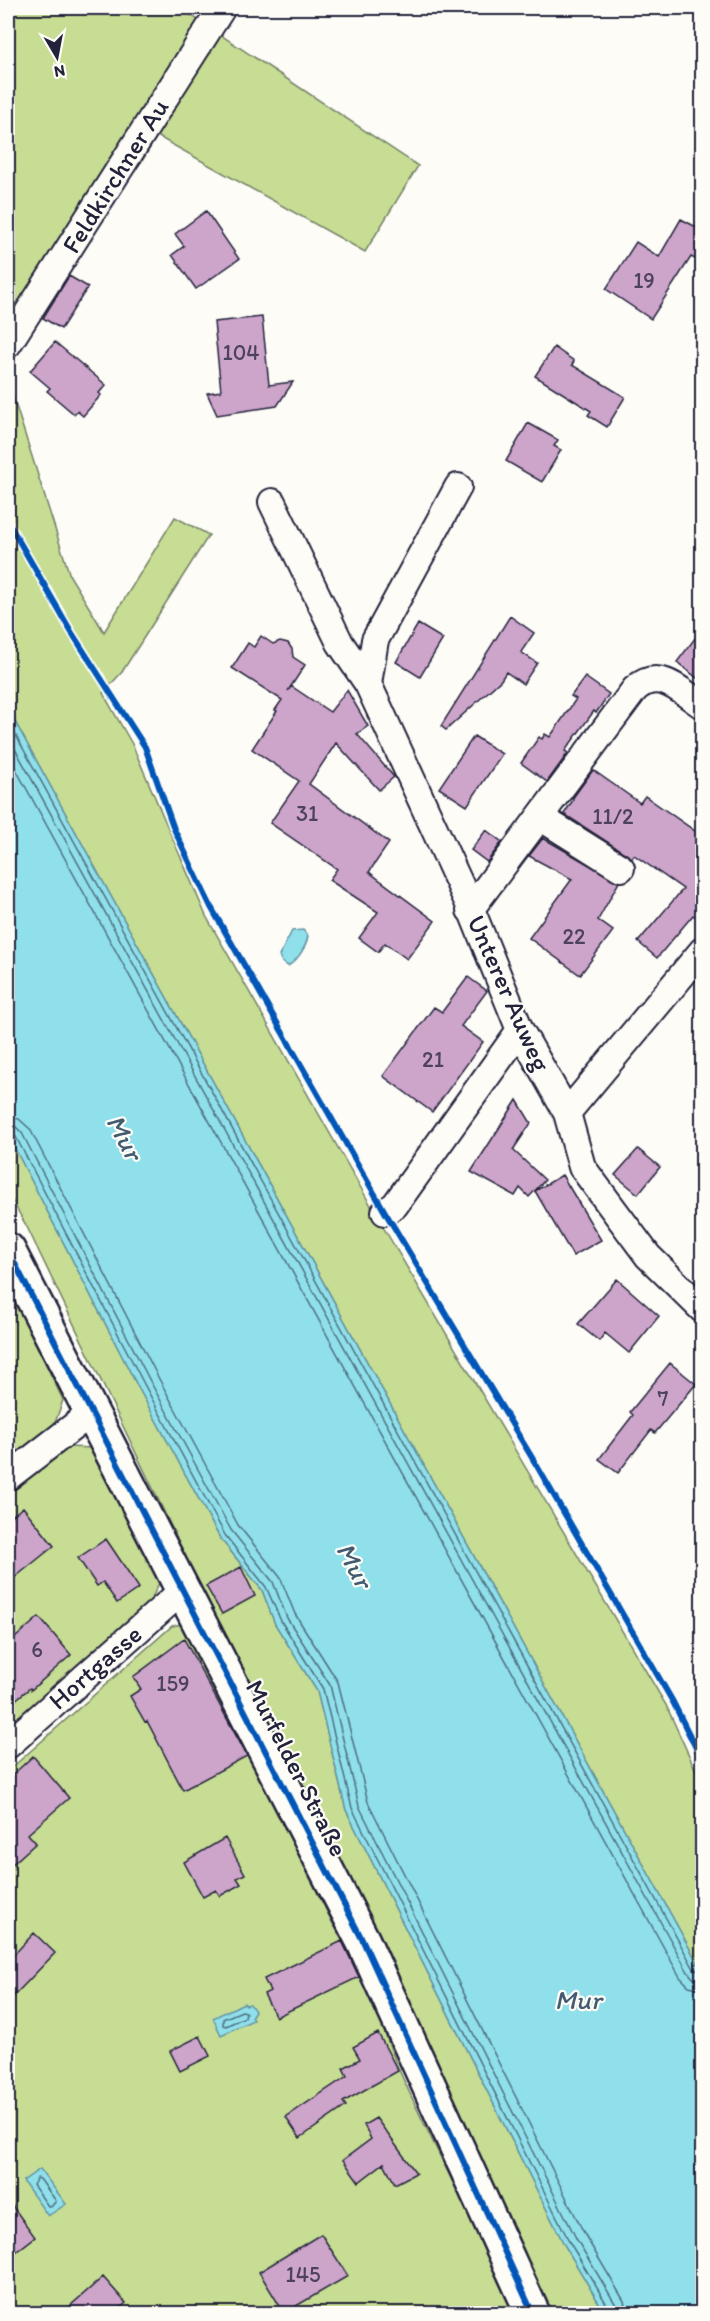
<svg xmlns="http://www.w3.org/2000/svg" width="710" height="2321" font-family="Itim,sans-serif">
<rect width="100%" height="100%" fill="#fdfcf7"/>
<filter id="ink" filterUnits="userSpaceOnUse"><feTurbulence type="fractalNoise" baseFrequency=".0167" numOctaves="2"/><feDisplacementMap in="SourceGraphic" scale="12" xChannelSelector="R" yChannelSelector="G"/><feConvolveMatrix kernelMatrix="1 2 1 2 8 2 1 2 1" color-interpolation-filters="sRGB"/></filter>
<g filter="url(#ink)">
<!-- green -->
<path fill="#c6dd93" stroke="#748067" stroke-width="1.5" d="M8,8h172l238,158 -53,86 -208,-116 -15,25 -134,162z
M8,381l62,195 34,56 71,-115 34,18 -87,137 -19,21 29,51 74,172 176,309 284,480 36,79v187l-694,-1262z
M8,1135l130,252 82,151 42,52 13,34 42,67 29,119 219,436 40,67h-53l-48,-94 -102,-221 -203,-414 -171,-355 -20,-36z
M8,1286l55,114 -8,23 -47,40z
M65,1447l29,1 67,131 -12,25 -141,125v-234z
M186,1623l147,301c35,42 45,99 67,148 37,82 79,161 119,241h-507l-4,-5v-537l164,-145z"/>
<!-- water -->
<path fill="#8fe0eb" stroke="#6394a5" stroke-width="1.5" d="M8,709l694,1262v342h-97l-40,-67 -219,-436 -29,-119 -42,-67 -13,-34 -42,-52 -82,-151 -130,-252z
M303,930l5,6c-2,11 -10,24 -20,30l-6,-4 -3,-6 13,-25z
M244,2003l2,2 4,-1 5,7 -4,6 2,3 -32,15 -8,-17z
M40,2169l26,35 -18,12 -25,-35z"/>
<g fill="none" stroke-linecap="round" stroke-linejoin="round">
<!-- shore -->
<path stroke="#4e6e81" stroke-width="1.5" d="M8,721l686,1248 8,3
M8,736l680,1236 5,6 9,2
M8,755l672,1222 9,9 13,3
M8,1117l11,2 11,10 128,248 80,148 42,52 15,37 43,68 30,120 217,433 39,66 3,13
M8,1126l8,1 6,6 128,248 81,149 42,52 14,36 43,67 29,121 218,434 39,65 2,9
M8,1133l8,4 128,247 81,151 41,52 15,34 42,68 29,119 218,435 39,65 1,6
M242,2011l4,1 -1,5 -19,9 -3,-1v-6z
M37,2178l3,1 16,22 -5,6 -3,-1 -15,-21z"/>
</g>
<!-- building -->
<path fill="#cda4ca" stroke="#22223b" stroke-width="1.5" d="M206,211l33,48 -43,30 -24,-34 12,-9 -9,-12z
M681,219l21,11v14l-7,15 -4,-2 -40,62 -45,-30 30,-47 23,15z
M69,276l19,11 -27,42 -18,-11z
M262,317l7,68 24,-3 -16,24 -60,9 -10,-22 14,-2 -7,-69z
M55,342l51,43 -7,8 2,2 -18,21 -6,-5 -3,3 -27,-23 3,-3 -20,-17z
M554,347l20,14 -2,4 53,32 -18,30 -19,-12 3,-4 -56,-35z
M528,423l30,17 -4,6 7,4 -19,32 -36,-21z
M510,616l24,17 -13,19 16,11 -14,21 -17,-12 -5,8 -55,50 -5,-4z
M418,624l25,15 -23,38 -24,-15z
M702,629v53l-25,-20z
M261,636l12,8 7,-3 8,2 4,6 1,8 12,8 -17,26 3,-5 39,26 17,-22 21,36 -11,8 37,43 -15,13 -43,-47 -27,41 80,59 -20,29 66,49 -28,38 -22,-16 -7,9 -19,-14 19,-26 -49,-32 8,-11 -67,-46 29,-42 -47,-32 25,-38 -2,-1 7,-10 -50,-32 16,-25 6,4z
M585,677l24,17 -13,19 -2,-2 -29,40 3,2 -21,29 -26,-19 18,-26 3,2 3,-5 5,3 26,-38 -5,-3z
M474,736l28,18 -35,52 -28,-18z
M593,770l47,33 5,-7 57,40v86l-9,-7 -36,43 -19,-16 45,-53 -49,-34 -2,3 -68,-44 9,-14 -1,-1z
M486,830l16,12 -15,20 -16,-12z
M543,838l76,44 -21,38 15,11 -33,44 -51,-37 43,-59 -43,-23z
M468,977l19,14 -26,35 22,16 -51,70 -49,-36 51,-69 8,5z
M517,1100l14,23 -18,27 32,30 -16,17 -9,-9 -5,8 -44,-24z
M638,1149l22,18 -22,27 -23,-19z
M562,1175l39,65 -28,16 -38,-65z
M617,1279l42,37 -30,37 -24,-20 -6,8 -21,-17z
M670,1363l26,21 -41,49 -4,-3 -33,43 -19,-14 34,-44 -3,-3z
M23,1507l31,39 -46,37v-64z
M106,1539l33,49 -22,15 -14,-21 -6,4 -19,-28z
M241,1567l14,29 -33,18 -16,-28z
M39,1617l32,38 -40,35 -1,-2 -22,18v-62z
M184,1639l63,117 -64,34 -36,-69 -2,1 -15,-26 11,-7 -8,-12z
M33,1756l36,42 -41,36 8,9 -28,25v-89z
M225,1838l20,36 -8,4 4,6 -21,12 -4,-6 -13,7 -19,-35z
M34,1933l21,20 -47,49v-41z
M342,1941l17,36 -83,40 -12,-23 6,-3 -6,-12z
M378,2033l20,38 -55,31 3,4 -46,32 -14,-21 61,-41 -4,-8 17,-9 -7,-12z
M200,2036l10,20 -30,15 -10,-20z
M376,2118l40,55 -21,11 -11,-21 -25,19 -16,-22 28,-21 -7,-14z
M8,2200l27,37 -27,21z
M321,2234l27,42 -64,37 -25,-41z
M103,2277l23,26 -11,10h-53z"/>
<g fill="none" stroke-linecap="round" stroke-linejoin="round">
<!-- minor casing -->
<g stroke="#22223b" stroke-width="30">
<path id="minor" d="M8,344l214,-336
M272,502l68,141 28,41 100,218 52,128 47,83 15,54 66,89 54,53
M368,684l7,-44 83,-153
M540,817l81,51
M470,910l165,-221c24,-22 45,2 67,16
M567,1113l135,-162
M385,1212l10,-7 125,-175
M8,1477l83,-64
M8,1745l175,-155"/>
</g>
<!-- tertiary casing -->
<g stroke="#22223b" stroke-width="38">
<path id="tertiary" d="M8,1250l355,691 170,373"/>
</g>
<!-- minor -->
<use href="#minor" stroke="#fdfcf7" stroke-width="26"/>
<!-- tertiary -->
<use href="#tertiary" stroke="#fdfcf7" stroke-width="33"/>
<!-- cycleway casing -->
<g stroke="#fdfcf7" stroke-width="10">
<path id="cycleway" d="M8,522l64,111 73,114 29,82 37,78 174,305 152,254 136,236 29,58
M8,1250l355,691 170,373"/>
</g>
<!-- cycleway -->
<use href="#cycleway" stroke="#0057b8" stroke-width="6"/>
</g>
</g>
<g text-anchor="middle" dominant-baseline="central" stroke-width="4.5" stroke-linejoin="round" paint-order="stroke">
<!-- number labels -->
<g font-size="22" fill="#4d425f">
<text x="644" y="280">19</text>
<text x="241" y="352">104</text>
<text x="307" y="813">31</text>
<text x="613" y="816">11/2</text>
<text x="574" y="936">22</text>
<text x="433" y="1059">21</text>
<text x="663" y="1398">7</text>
<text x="37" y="1649">6</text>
<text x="173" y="1683">159</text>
<text x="303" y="2274">145</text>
</g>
<!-- street labels -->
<g font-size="26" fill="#22223b" stroke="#fdfcf7">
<text transform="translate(115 176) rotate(-58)">Feldkirchner Au</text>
<text transform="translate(509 993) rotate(66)">Unterer Auweg</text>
<text transform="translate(95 1667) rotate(-41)">Hortgasse</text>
<text transform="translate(297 1768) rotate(63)">Murfelder Straße</text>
</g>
<!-- water labels -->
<g font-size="27" font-style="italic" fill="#435b70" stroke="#fdfcf7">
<text transform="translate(125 1137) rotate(62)">Mur</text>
<text transform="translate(355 1565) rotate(62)">Mur</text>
<text x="578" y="1999">Mur</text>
</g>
</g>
<!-- margin -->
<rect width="710" height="2321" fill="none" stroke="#fdfcf7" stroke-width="30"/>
<rect x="15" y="15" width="680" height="2291" fill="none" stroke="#22223b" stroke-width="2" filter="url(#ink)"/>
<!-- north arrow -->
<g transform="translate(57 57) rotate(170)" stroke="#fdfcf7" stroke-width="4.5" paint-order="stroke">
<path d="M0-4.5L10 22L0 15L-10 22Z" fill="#22223b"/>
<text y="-9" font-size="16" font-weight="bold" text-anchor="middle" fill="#22223b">N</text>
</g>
</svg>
